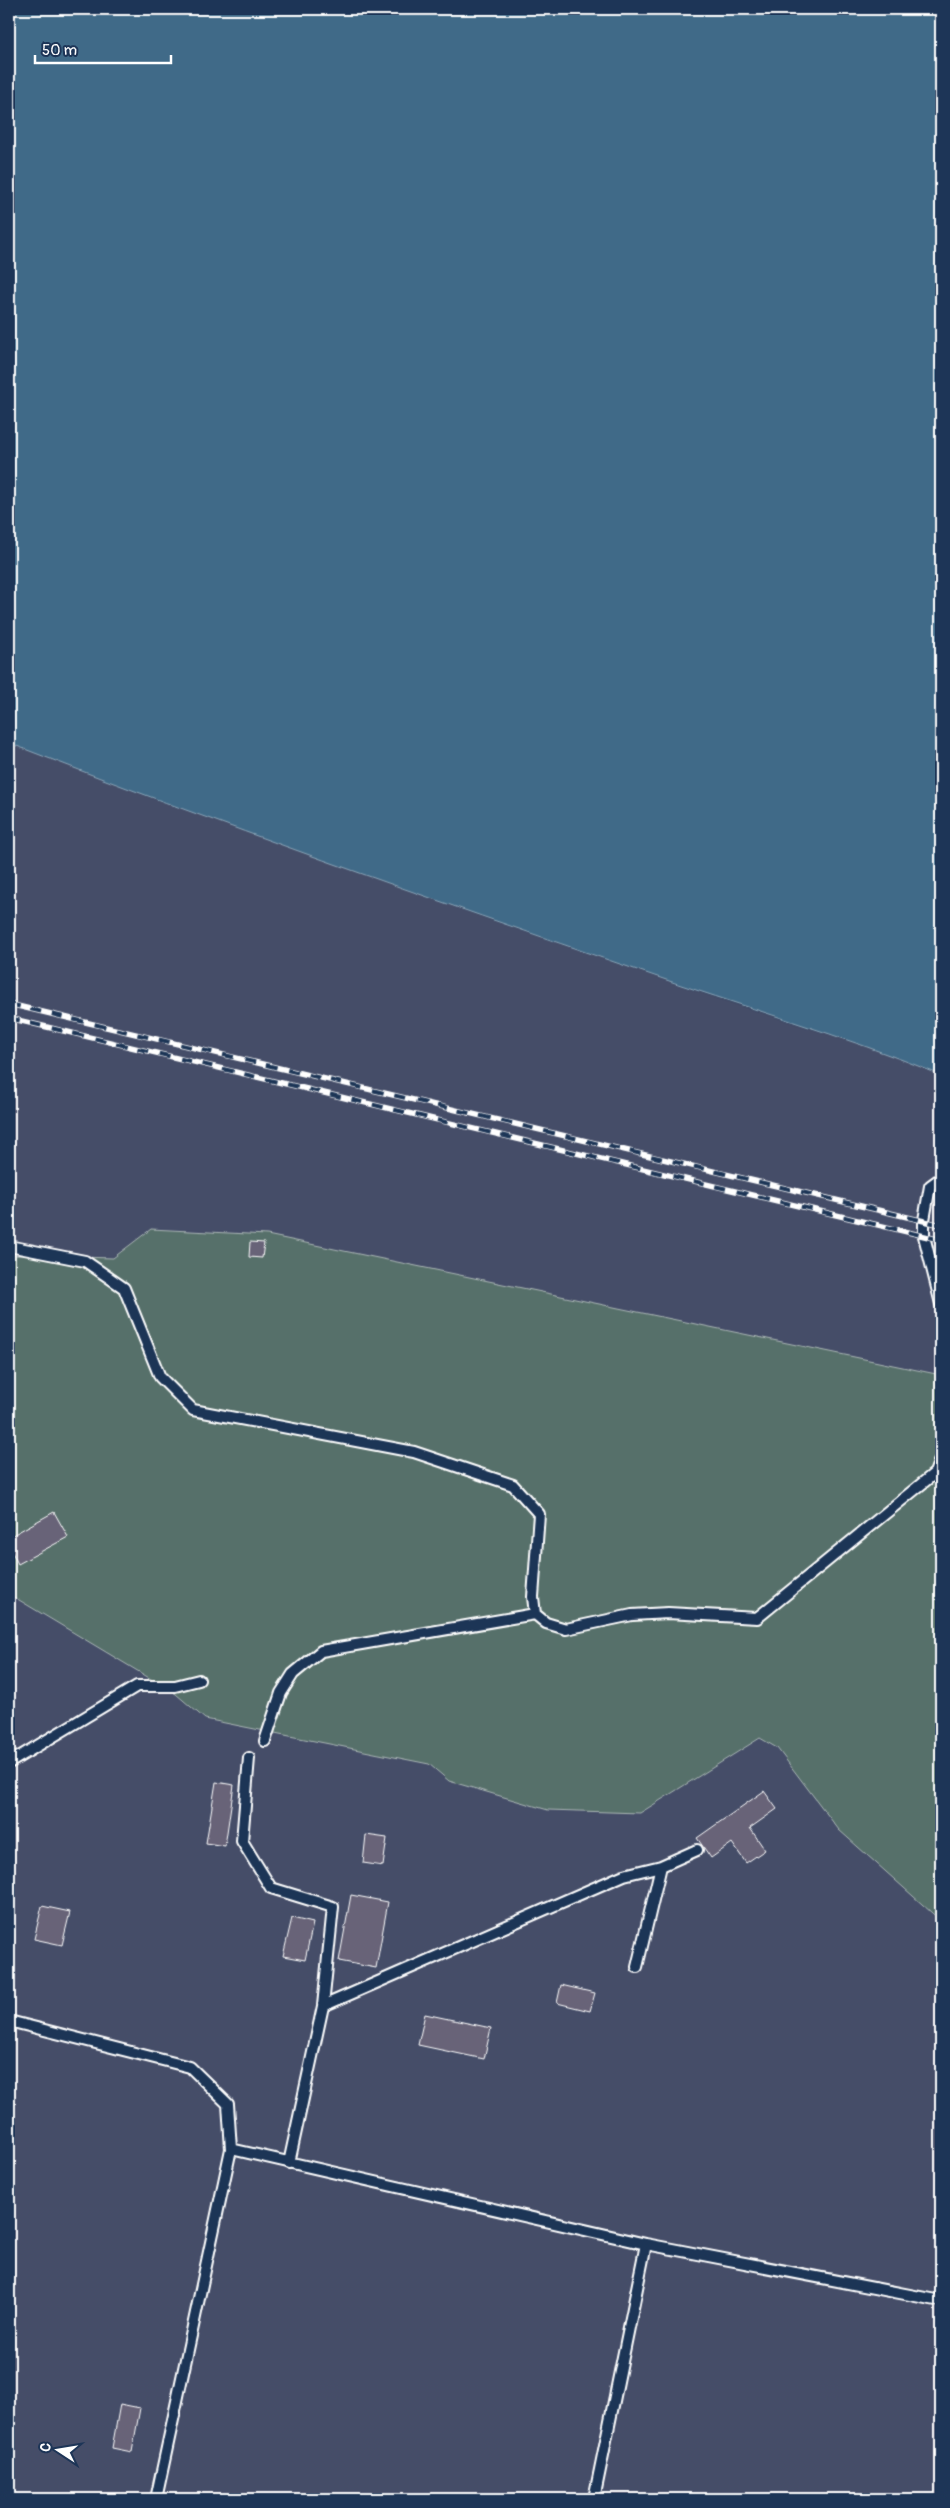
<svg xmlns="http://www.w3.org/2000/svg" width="950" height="2508" font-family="Pangolin,sans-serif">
<rect width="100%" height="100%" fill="#344361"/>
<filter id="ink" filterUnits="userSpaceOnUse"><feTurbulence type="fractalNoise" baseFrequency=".02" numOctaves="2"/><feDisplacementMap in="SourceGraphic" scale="10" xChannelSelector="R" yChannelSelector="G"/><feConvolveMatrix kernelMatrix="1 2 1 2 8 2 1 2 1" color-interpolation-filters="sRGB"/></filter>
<g filter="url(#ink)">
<!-- built -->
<path fill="#444d68" d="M9,743l145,56 328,118 240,83 173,56 46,19v300l-184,-36 -605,-110 -39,29 -104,-3z
M9,1594l167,100 29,25 224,45 20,17 191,32 120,-75 17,10 62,82 102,91v578h-932z"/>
<!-- green -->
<path fill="#576f6b" stroke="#abb7b5" d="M151,1229l116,6 674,140v546l-102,-91 -62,-82 -17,-10 -120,75 -92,-3 -99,-29 -20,-17 -224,-45 -29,-25 -167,-100v-339l104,3z"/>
<!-- water -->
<path fill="#406a88" stroke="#8ca6b8" d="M9,9h932v1066c-98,-40 -201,-69 -301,-104 -211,-73 -423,-147 -631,-228z"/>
<!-- building -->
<path fill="#686378" stroke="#fff" d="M250,1242l14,1 -2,15 -13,-1z
M54,1512l14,25 -50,27 -9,-18v-9z
M216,1782l18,3 -9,61 -19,-3z
M764,1791l13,18 -27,19 15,22 -19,13 -14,-20 -21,15 -14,-20z
M366,1835l21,3 -4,28 -20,-3z
M351,1895l37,7 -12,66 -37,-7z
M42,1906l28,6 -8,33 -28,-6z
M292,1918l21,5 -8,37 -22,-4z
M561,1985l34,8 -5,18 -33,-8z
M425,2014l66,14 -7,31 -66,-14z
M120,2404l20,4 -8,44 -20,-4z"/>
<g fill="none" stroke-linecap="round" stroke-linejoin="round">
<!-- lane casing -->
<g stroke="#fff" stroke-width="14">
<path id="lane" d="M941,1178l-11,8 -6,34v16l17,68
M9,1246l76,15 39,27 36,89 33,33 221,42 99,33 26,29 -6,83 2,17 11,9 20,6 66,-14 36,-2 89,5 178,-145 6,-16
M265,1741l16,-48 12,-19 28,-23 214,-37
M249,1758l-7,83 29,47 62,19 -10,99 -34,157
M9,1763l128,-77h38l24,-6
M637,1967l24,-101
M323,2006l301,-131 37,-9 36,-16
M9,2021l181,46 38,37 3,45 -75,350
M231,2149l415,95 295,57
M594,2499l52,-255"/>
</g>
<!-- lane -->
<use href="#lane" stroke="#1d3557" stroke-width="10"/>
<!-- rail casing -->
<g stroke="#fff" stroke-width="5.5">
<path id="rail" d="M9,1004l932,221
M9,1018l932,222"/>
</g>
<!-- rail -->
<use href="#rail" stroke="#1d3557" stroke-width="4" stroke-dasharray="11" stroke-linecap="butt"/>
</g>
</g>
<!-- margin -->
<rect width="950" height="2508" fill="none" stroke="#1d3557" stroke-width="30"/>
<rect x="15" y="15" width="920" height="2478" fill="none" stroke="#fff" stroke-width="2" filter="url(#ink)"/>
<!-- north arrow -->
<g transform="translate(58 2450) rotate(282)" stroke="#1d3557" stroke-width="4" paint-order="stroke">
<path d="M0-4L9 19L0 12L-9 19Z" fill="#ffffff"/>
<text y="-8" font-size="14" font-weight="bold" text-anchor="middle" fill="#ffffff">С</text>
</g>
<!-- scale -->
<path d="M35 55v8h136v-8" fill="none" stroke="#ffffff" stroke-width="2.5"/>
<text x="42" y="55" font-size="15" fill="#ffffff" stroke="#1d3557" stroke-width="4" paint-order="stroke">50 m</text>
</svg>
